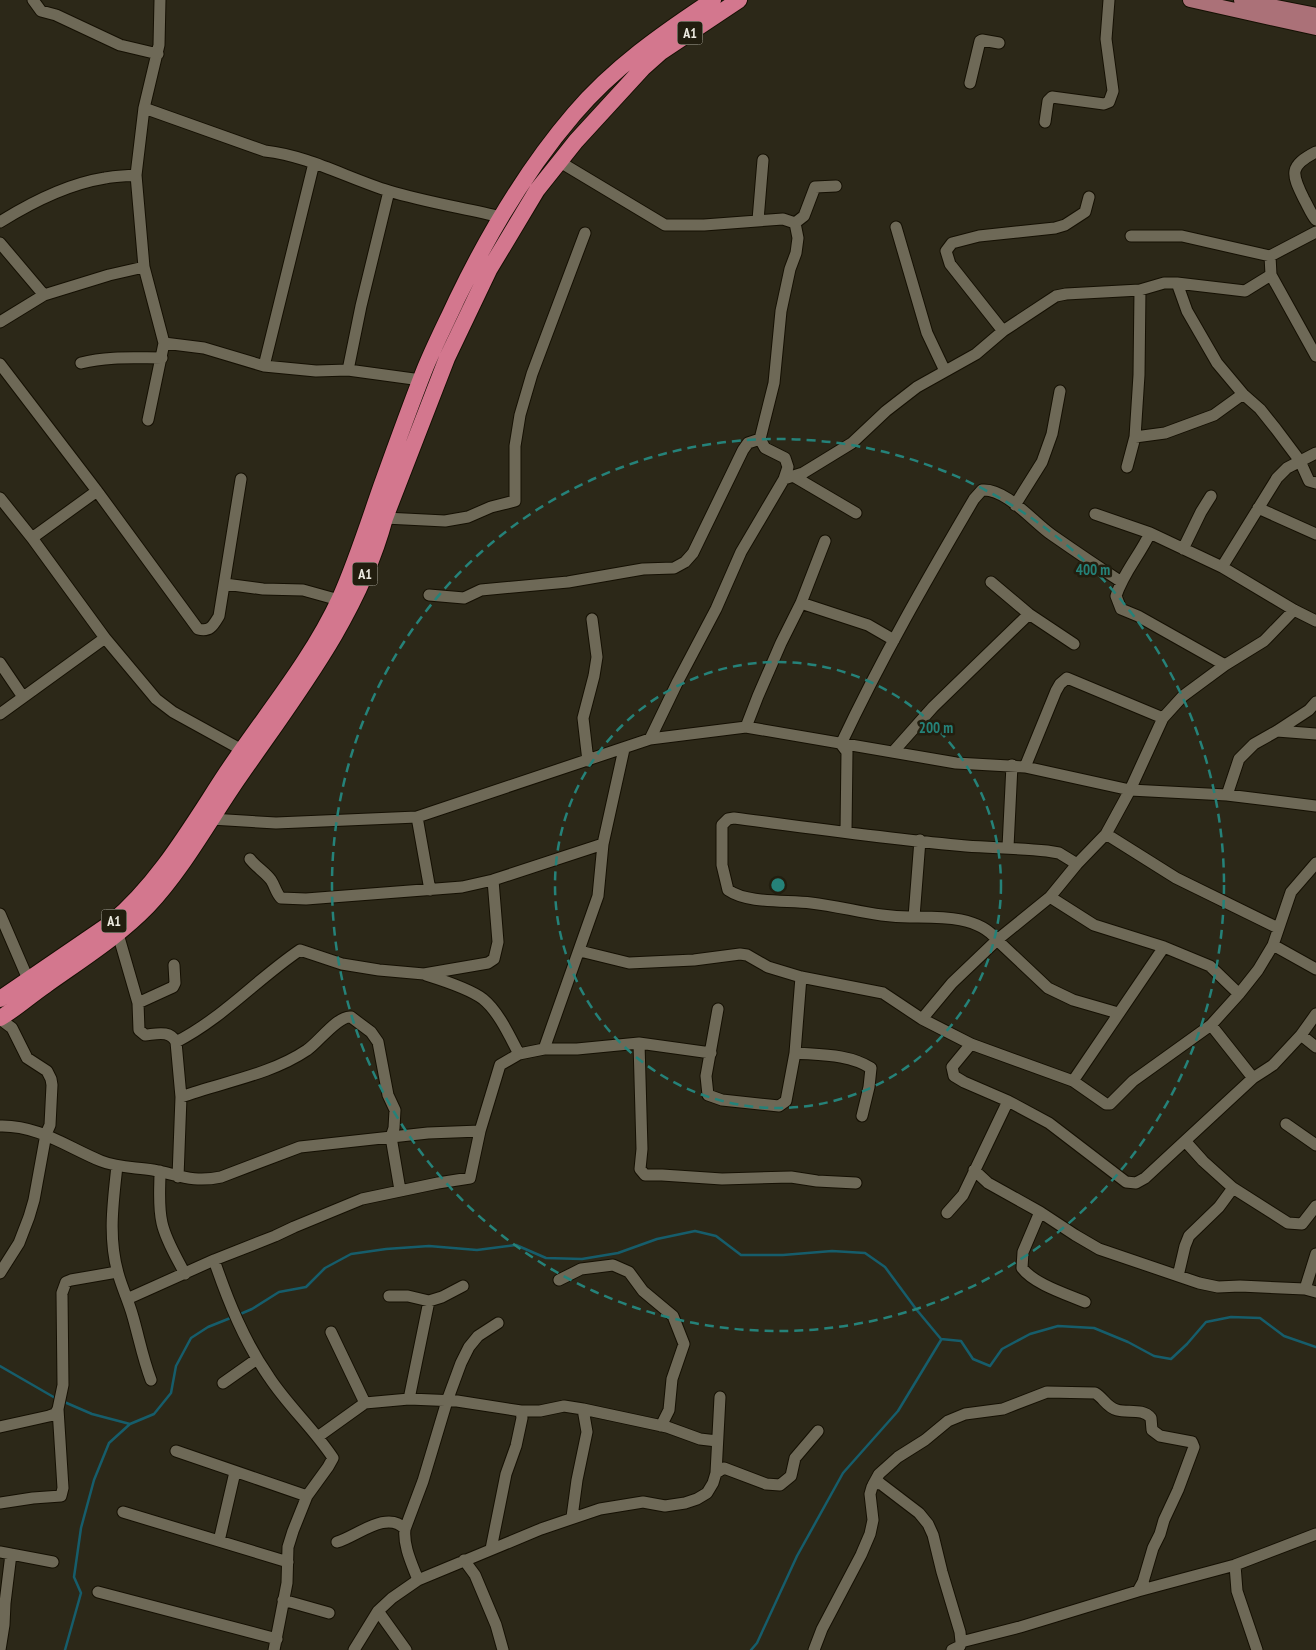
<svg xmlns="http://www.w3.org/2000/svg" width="1316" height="1650" font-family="'PT Sans Narrow',sans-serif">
<rect width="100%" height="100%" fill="#2c2818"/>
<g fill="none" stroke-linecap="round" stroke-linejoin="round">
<!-- stream -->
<path stroke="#165d6b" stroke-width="2.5" d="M238,1315l14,-6 27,-17 27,-5 19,-19 26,-14 35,-5 43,-3 48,4 39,-5 30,13 36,1 36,-6 39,-14 38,-8 21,5 25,19h42l49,-4 33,2 20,14 31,42 25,30 20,2 12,18 17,7 12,-17 28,-15 28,-8 36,2 34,14 26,14 17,3 16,-15 19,-22 25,-5 29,1 24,18 32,11
M0,1366l57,33
M62,1401l30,13 38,10
M65,1650l16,-57 -7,-16 7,-49 13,-48 15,-37 21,-19 24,-10 17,-21 5,-27 15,-28 17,-11 25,-10
M751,1650l6,-7 40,-87 46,-83 55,-62 43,-71"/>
<!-- minor casing -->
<g stroke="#151003" stroke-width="13">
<path id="minor" d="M33,0l8,11 15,4 64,30 38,9
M970,83l10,-42 2,-1 17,3
M144,108l121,43c44,5 82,27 124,40 36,11 75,17 112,26
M1045,122l3,-21 4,-4 52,7 5,-2 4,-11 -7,-52 3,-39
M1316,152c-27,14 -25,21 -12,47 4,7 7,15 12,21
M560,162l105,63h39l79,-6 12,4 3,15 -2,15 -6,16 -9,42 -7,72 -14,56 5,9 20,10 3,9 -4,12 -43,73 -25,57 -38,72 -28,58
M758,220l5,-60
M0,222c32,-20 67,-38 105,-44 10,-2 21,-2 31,-3
M795,223l9,-7 11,-29 21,-1
M896,227l31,106 18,38
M1131,236h51l88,20 46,-24
M0,243l44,52
M1270,256l1,19 45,81
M1271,275l-26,16 -68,-8 10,28 30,52 26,31 17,15 16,20 24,32 9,20 7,2
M0,322l44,-27 65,-20 35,-8
M1003,331l-53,-67 -4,-13 6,-8 27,-7 76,-8 10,-3 20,-13 4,-15
M164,343l40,5 60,18 50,-203
M81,363c26,-7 54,-5 81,-5
M0,364l97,127 101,138c12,3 15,-3 21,-13l22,-137
M264,366l52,5 32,-1 73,10
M348,370l13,-64 28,-115
M148,420l16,-77 -20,-76 -8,-92 8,-67 15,-63 1,-45
M1135,437l30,-4 49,-18 29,-21
M1127,467l8,-30 4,-62 1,-85
M793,476l63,37
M784,479l19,-6 49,-30 34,-32 31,-24 59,-33 27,-23 53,-35 10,-2 74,-4 24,-7h13
M0,498l32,40 73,100 51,61 17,13 69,38
M1015,505l27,-43 10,-28 8,-43
M1258,508l58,26
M1095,514l55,19
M385,518l60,3 23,-4 23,-10 24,-6v-55l5,-31 12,-41 53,-141
M32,538l65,-47
M1183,549l18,-37 10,-16
M1222,567l55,-89 10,-10 29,-15
M991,582l38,32 45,30
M225,584l38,5 40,1 36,10
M429,595l35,3 17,-8 87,-8 75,-13 31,-1 11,-6 8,-9 50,-103 5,-7 12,-4
M801,603l67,22 26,15
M0,663l23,34
M1225,665l-87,-49 -17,-7 -5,-13c7,-23 24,-41 34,-63l72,34 72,43 22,11
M0,714l105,-76
M746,727l12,-31 23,-53 20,-40 24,-62
M1277,731l39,3
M893,752l40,-45 96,-93
M588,761l-5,-43 11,-42 3,-19 -5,-38
M1025,767l31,-76 4,-7 7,-6 96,40
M1227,795l12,-36 15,-15 23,-13 32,-21 7,-8
M417,817l13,73
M211,819l65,4 141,-6 233,-78 96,-12 210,36 69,4 105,23 97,5 89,11
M846,832l1,-80 -6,-8c40,-85 86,-165 133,-245l8,-9c24,-2 51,32 70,45 23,16 45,31 68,46
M1106,834l70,44 102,50
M920,840l-6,77c-35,1 -68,-10 -103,-14 -24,-3 -63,1 -83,-13l-6,-25v-40l6,-6 6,-1c78,10 155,21 232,28 27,2 54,2 81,5l12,2 18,11
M1008,847l4,-82
M250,859c6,8 15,13 21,21 4,6 5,13 10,18l25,1 156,-12 31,-7 110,-36
M1050,897l44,28 70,22 46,19 29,28
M0,914l31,72
M914,917c27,0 65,-1 83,23l51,48 25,12 45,13
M118,934l20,69 1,27 6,5c12,-1 25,-5 31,7l5,55 -3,80
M1273,945l43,24
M580,951l49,12 65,-3 46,-6 7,1 21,12 33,10 82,16 39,26 49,25 102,37 33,23h4l23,-23 78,-56 28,-31 19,-24 15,-25 18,-53 25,-29
M426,975c16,5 44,14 57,24 16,13 27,38 36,55l25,-5h33l62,-6 72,10
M138,1003l35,-16 2,-4 -1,-18
M718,1009l-12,67 2,19 14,5 57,6 7,-5 9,-48 6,-76
M0,1019l12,9 15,30 20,13 4,8 1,6 -2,40 -4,9 -12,66 -5,17 -10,26 -19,30
M922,1019l30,-36 45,-43 53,-43 27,-33 29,-30 24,-44 33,-72 20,-22 42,-31 39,-24 30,-31
M1211,1025l42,53
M1301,1035l15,12
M176,1042c47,-24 81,-63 124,-92l42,14 37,6 45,4 64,-11 6,-4 4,-17 -5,-62
M639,1043l3,106 -2,20 5,6h17l60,4 69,-2 26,4 39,2
M971,1044l-19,23 2,9 10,6 44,19 41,22 77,59 10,1 9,-5 108,-100 20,-13 28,-30 15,-21
M544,1049l54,-153 5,-52 21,-95
M795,1053c26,2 54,1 76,15l-2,19 -7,29
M1073,1081l91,-134
M181,1097c41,-15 89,-22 126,-47 11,-7 31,-35 44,-33l20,15 7,10 10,53 7,15 -1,18 -3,9 9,53
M1286,1124l30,21
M0,1126c38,-1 67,21 101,35 17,7 34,6 52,9 26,5 40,13 68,7l79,-30 128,-14 52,-2
M1186,1142l17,19 30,27 55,35 14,1 14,-18
M117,1166c-4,36 -9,72 1,107 4,15 11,29 15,44 6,21 10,42 18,63
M974,1170l14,13 52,29 35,23 24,14 100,34 19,4 22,-1 65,3
M160,1171c0,17 -2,35 2,52 4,18 15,35 23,51
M1040,1212l-17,40 -1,16c12,16 44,26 63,34
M947,1213l16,-18 45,-94
M1316,1254l-11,35 11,3
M214,1260c14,41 30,81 55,117 19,29 45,52 64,81l-5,9 -21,29 -14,35 -5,16 -1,36 -13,67
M1178,1276l7,-30 4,-10 30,-29 14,-19
M559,1280l22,-11 32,-4 16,7 14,19 30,25 11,28 -12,35 -3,31 -8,16
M389,1296h19l21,5 13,-4 21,-11
M127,1299l87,-39 61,-24 19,-9 68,-28 76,-16 32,-5 10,-47 20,-66 19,-11
M331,1332l34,71
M223,1383l34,-24
M409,1399l20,-98
M0,1427l49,-11 6,-2 3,-5
M319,1436l46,-33 44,-4 48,2 64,10h19l24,-5 19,3 84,18 33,12 17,2
M176,1451l131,45
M716,1473l8,-5 42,16 14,1 11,-9 4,-18 23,-27
M873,1485l6,-11 19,-17 27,-17 23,-19 17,-7 38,-5 44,-17 48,1c9,5 11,14 22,17 11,3 26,-2 34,8l1,12 8,6 32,6 2,5 -16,43 -14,30 -4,14 -7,14 -10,34 -5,9
M0,1503l33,-5 28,-2 2,-8 -5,-79 5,-24 -1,-92 4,-11 5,-2 46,-8
M123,1512l165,50
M572,1517l5,-37 10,-48 -4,-23
M219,1541l16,-69
M337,1542c19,-5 50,-33 68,-13
M491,1549l15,-75 10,-28 6,-28 -1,-7
M0,1552l53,10
M464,1560l11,15 21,50 7,25
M1235,1565l2,26 20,59
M418,1580c-6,-16 -15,-34 -13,-51l18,-48 24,-80 14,-38 8,-16 9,-11 20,-13
M98,1592l179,47
M283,1600l46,13
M378,1611l28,39
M0,1650l4,-25 1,-22 6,-49
M354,1650l24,-39 14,-13 26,-18 123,-51 59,-20 43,-7 22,4 20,-3 12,-4 10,-6 6,-10 3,-10 4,-76
M814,1650l8,-21 39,-74 9,-21 3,-14 -3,-26 2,-7 3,-4 6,1 38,29 9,11 5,11 9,37 18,60 1,10
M952,1650l8,-4 1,-4 59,-15 118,-36 97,-26 81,-31"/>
</g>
<!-- major casing -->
<g stroke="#151003" stroke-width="16">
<path id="major" d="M1190,0l126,28
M1241,0l75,15"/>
</g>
<!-- highway casing -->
<g stroke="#151003" stroke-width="18">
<path id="highway" d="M0,999l111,-76c49,-41 81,-98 116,-151 38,-57 84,-111 113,-174 16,-36 28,-74 41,-111 14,-39 28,-78 43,-116 10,-25 22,-48 33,-72 32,-66 69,-129 117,-185 39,-46 89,-81 139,-114
M0,1018c16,-9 31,-23 46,-33 35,-25 72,-48 102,-79 33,-35 58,-80 85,-120 58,-85 125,-167 152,-268l62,-160 42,-88 48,-80 39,-49 67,-73 18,-16 78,-52"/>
</g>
<!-- minor -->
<use href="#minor" stroke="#6e6957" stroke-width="11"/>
<!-- major -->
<use href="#major" stroke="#ab7178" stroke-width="14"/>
<!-- highway -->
<use href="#highway" stroke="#d3778e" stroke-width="16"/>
</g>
<!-- distance rings -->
<g fill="none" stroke="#258279" stroke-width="2.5" stroke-dasharray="9 6">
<circle cx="778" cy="885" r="223"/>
<circle cx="778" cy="885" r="446"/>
</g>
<g text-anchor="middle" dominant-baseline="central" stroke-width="5" stroke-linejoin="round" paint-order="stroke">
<!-- shield labels -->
<g fill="#221e0f" stroke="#afaca1" stroke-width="1">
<rect x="677.5" y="21.5" width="25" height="23" rx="4"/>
<rect x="352.5" y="562.5" width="25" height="23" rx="4"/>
<rect x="101.5" y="909.5" width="25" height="23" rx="4"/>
</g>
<g font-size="14" font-weight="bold" fill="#ebe9df">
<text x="690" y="33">A1</text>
<text x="365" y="574">A1</text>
<text x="114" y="921">A1</text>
</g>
</g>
<circle cx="778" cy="885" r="8" fill="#258279" stroke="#221e0f" stroke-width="2.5"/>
<g font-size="15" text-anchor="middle" font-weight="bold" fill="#258279" stroke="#221e0f" stroke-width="5" stroke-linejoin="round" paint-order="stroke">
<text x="1093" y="575">400 m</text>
<text x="936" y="733">200 m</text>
</g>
</svg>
